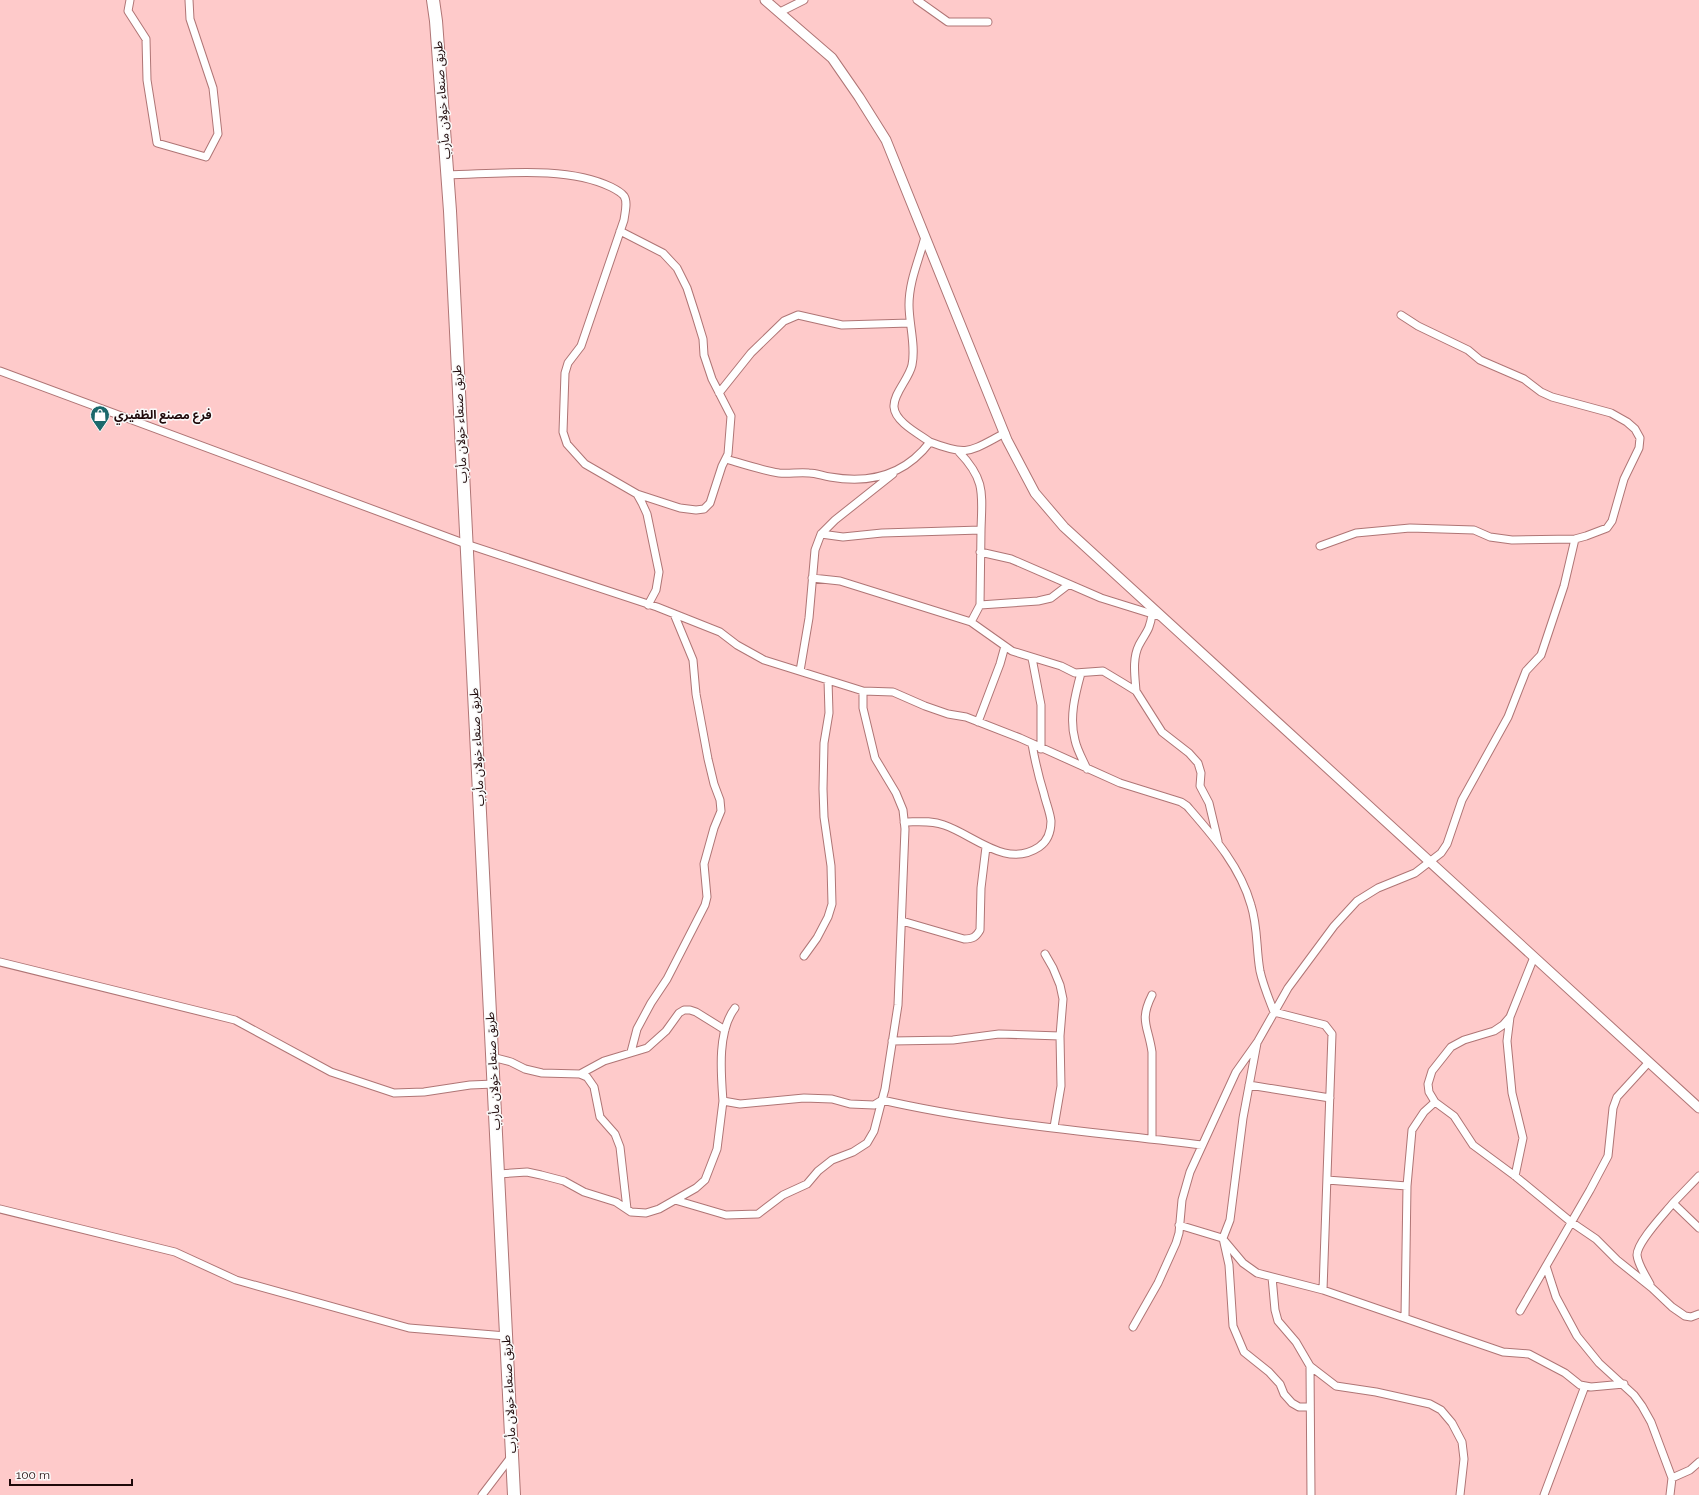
<svg xmlns="http://www.w3.org/2000/svg" width="1699" height="1495" font-family="Raleway,'Noto Sans Arabic',sans-serif">
<rect width="100%" height="100%" fill="#fecaca"/>
<g fill="none" stroke-linecap="round" stroke-linejoin="round">
<!-- minor casing -->
<g stroke="#af7575" stroke-width="9">
<path id="minor" d="M130,0l-2,11 18,28 1,41 10,63 49,14 12,-23 -5,-46 -23,-69 -1,-19
M917,0l31,22h40
M780,12l24,-12
M447,175c50,-1 119,-10 164,12 4,2 10,5 13,9 4,6 1,16 0,24l-43,126 -13,17 -3,10 -2,59 4,12 18,20 52,30 5,9 5,11 12,58 -3,18 -8,15
M620,231l43,22 14,15 10,20 9,28 7,23 1,16 8,24 19,37 -3,38 -6,12 -12,37 -6,6 -8,1 -16,-2 -43,-14
M925,237c-6,23 -16,44 -16,68 0,19 7,41 3,60 -3,14 -19,29 -18,42 1,15 25,27 36,35
M0,371l466,173 191,63 63,25 17,13 27,15 99,31v17l12,50 21,35 7,17 2,19 -7,176 -13,84 -3,11 -8,5 -24,-1 -18,-5 -28,-1 -64,6 -17,-3 -6,48 -12,31 -9,8 -37,21 -13,4 -15,-1 -15,-10 -32,-10 -20,-11 -23,-6 -14,-3 -29,2
M719,393l32,-40 33,-32 14,-6 44,10 68,-2
M726,459c17,5 35,11 53,14 10,1 20,-1 30,0 7,0 14,3 21,4 40,7 75,-2 100,-35 39,15 40,9 75,-9
M981,530l-1,75 58,-4 13,-3 17,-13
M821,534l22,3 39,-4 99,-3c1,-36 5,-50 -22,-78
M1320,546l36,-13 54,-5 64,2 16,7 22,3 63,-1 11,-3 21,-8 5,-7 12,-42 15,-31 1,-10 -5,-9 -8,-7 -16,-9 -59,-16 -11,-5 -17,-13 -44,-19 -12,-10 -50,-24 -17,-11
M980,552l31,7 90,39 61,19
M812,578l28,3 131,41 41,29 49,15 14,7 28,-2 20,12 13,8 26,41 27,21 9,10 3,10 -1,13 9,17 9,38
M971,622l9,-17
M1032,658l9,47v44
M800,671l9,-53 6,-68 6,-16 14,-14 58,-46
M1081,673c-6,22 -12,45 -6,67 2,10 8,20 12,29
M863,691l30,1 32,14 23,8 18,3 54,21 100,45 61,19 6,4c26,30 53,60 64,99 7,22 5,44 9,66 3,14 9,28 14,41l51,13 7,9 -9,256
M1136,691c-1,-15 -4,-32 3,-46 7,-13 11,-15 13,-31
M978,722l22,-58 5,-18
M904,822c13,0 27,-2 40,3 30,10 62,44 95,22 9,-6 12,-15 12,-26 -1,-9 -5,-18 -7,-27 -5,-16 -9,-33 -12,-50
M902,921l62,18c9,0 12,-2 16,-9l1,-42 5,-41
M1045,954l8,14 7,17 3,14 -3,37 1,50 -7,41
M804,956l13,-18 11,-21 4,-13 -1,-38 -7,-49 -1,-28 1,-46 5,-30 -1,-33
M1534,957l-24,60 -7,8 -9,6 -30,9 -13,7 -19,24 -4,13 1,8 6,10 19,14 19,29 42,31 56,46 25,17 21,21 35,28 20,19 13,9 6,1 8,-3
M0,962l235,58 96,52 63,21 30,-1 46,-7 24,-1
M1152,995c-13,26 -4,30 0,57v87
M1510,1017l-3,24 5,52 11,45 -8,38
M892,1041l61,-1 46,-6 61,2
M1257,1043l-14,75 -13,102 -7,18 6,27 4,61 11,26 25,20 11,12 4,10 8,9 7,4h11
M631,1052l6,-23 14,-26 16,-24 38,-74 2,-8 -3,-33 10,-36 7,-17 -1,-11 -6,-16 -6,-25 -12,-65 -3,-34 -19,-46
M492,1057l19,5 14,7 17,4 38,1 7,3 7,10 6,30 15,17 5,13 7,62
M580,1074l24,-13 43,-13 19,-17 13,-18 5,-3h6l6,2 29,18
M1249,1085l81,13
M723,1101c-2,-27 -6,-70 12,-93
M1699,1176l-26,27 26,25
M1327,1180l80,6
M675,1200l51,15 32,-1 25,-19 24,-11 11,-13 14,-11 21,-8 14,-9 7,-12 8,-31c105,24 213,32 320,45
M0,1209l175,43 61,28 173,48 97,8
M1179,1225l43,13 21,25 14,10 66,17 180,62 26,2 36,19 15,12 11,2 33,-3
M1546,1266l10,31 21,39 22,27 35,32 8,11 9,16 21,56 -2,17
M1272,1277l3,33 3,11 18,21 14,24 26,20 40,6 54,12 11,6 11,13 10,19 2,17 -4,36
M1650,1284c-4,-8 -12,-19 -13,-29 0,-13 27,-41 36,-52
M1520,1311l70,-121 18,-34 5,-48 4,-11 32,-35
M1405,1317l2,-131 5,-56 12,-18 11,-10
M1133,1327l25,-44 18,-40 3,-10 3,-33 8,-28 46,-100 22,-31 30,-53 46,-62 23,-25 21,-13 37,-15 26,-20 6,-9 15,-44 46,-83 18,-46 15,-16 23,-69 11,-47
M1310,1366l1,129
M1672,1478l18,-8 9,-8
M482,1495l29,-38
M1544,1495l41,-109"/>
</g>
<!-- tertiary casing -->
<g stroke="#af7575" stroke-width="11">
<path id="tertiary" d="M765,0l67,58 27,39 27,43 121,300 28,53 29,34 635,581"/>
</g>
<!-- primary casing -->
<g stroke="#af7575" stroke-width="14">
<path id="primary" d="M433,0l3,21 14,190 64,1284"/>
</g>
<!-- minor -->
<use href="#minor" stroke="#fff" stroke-width="7"/>
<!-- tertiary -->
<use href="#tertiary" stroke="#fff" stroke-width="9"/>
<!-- primary -->
<use href="#primary" stroke="#fff" stroke-width="12"/>
</g>
<!-- icons -->
<defs>
<g id="shop-pin" transform="scale(1)"><path d="M0 17L-7.5 6A9.5 9.5 0 1 1 7.5 6Z" fill="#1a686b" stroke="#fafafa"/><path d="M-5-2.5h2.3a2.7 3.5 0 0 1 5.4 0H5L5.5 6h-11ZM-1.5-2.5h3a1.5 2.3 0 0 0-3 0Z" fill="#fff"/></g>
</defs>
<g fill-rule="evenodd">
<use href="#shop-pin" x="100" y="415"/>
</g>
<g text-anchor="middle" dominant-baseline="central" stroke-width="3" stroke-linejoin="round" paint-order="stroke">
<!-- street labels -->
<g font-size="12" fill="#1e090a" stroke="#fafafa">
<text transform="translate(442 100) rotate(-94)">طريق صنعاء خولان مأرب</text>
<text transform="translate(460 424) rotate(-93)">طريق صنعاء خولان مأرب</text>
<text transform="translate(477 747) rotate(-93)">طريق صنعاء خولان مأرب</text>
<text transform="translate(493 1071) rotate(-93)">طريق صنعاء خولان مأرب</text>
<text transform="translate(509 1394) rotate(-93)">طريق صنعاء خولان مأرب</text>
</g>
<!-- poi labels -->
<g font-size="12" font-weight="bold" fill="#1e090a" stroke="#fafafa" text-anchor="start">
<text x="114" y="415">فرع مصنع الظفيري</text>
</g>
</g>
<!-- scale -->
<path d="M10 1479v6h122v-6" fill="none" stroke="#1e090a" stroke-width="2"/>
<text x="16" y="1479" font-size="12" fill="#1e090a" stroke="#fafafa" stroke-width="3" paint-order="stroke">100 m</text>
</svg>
